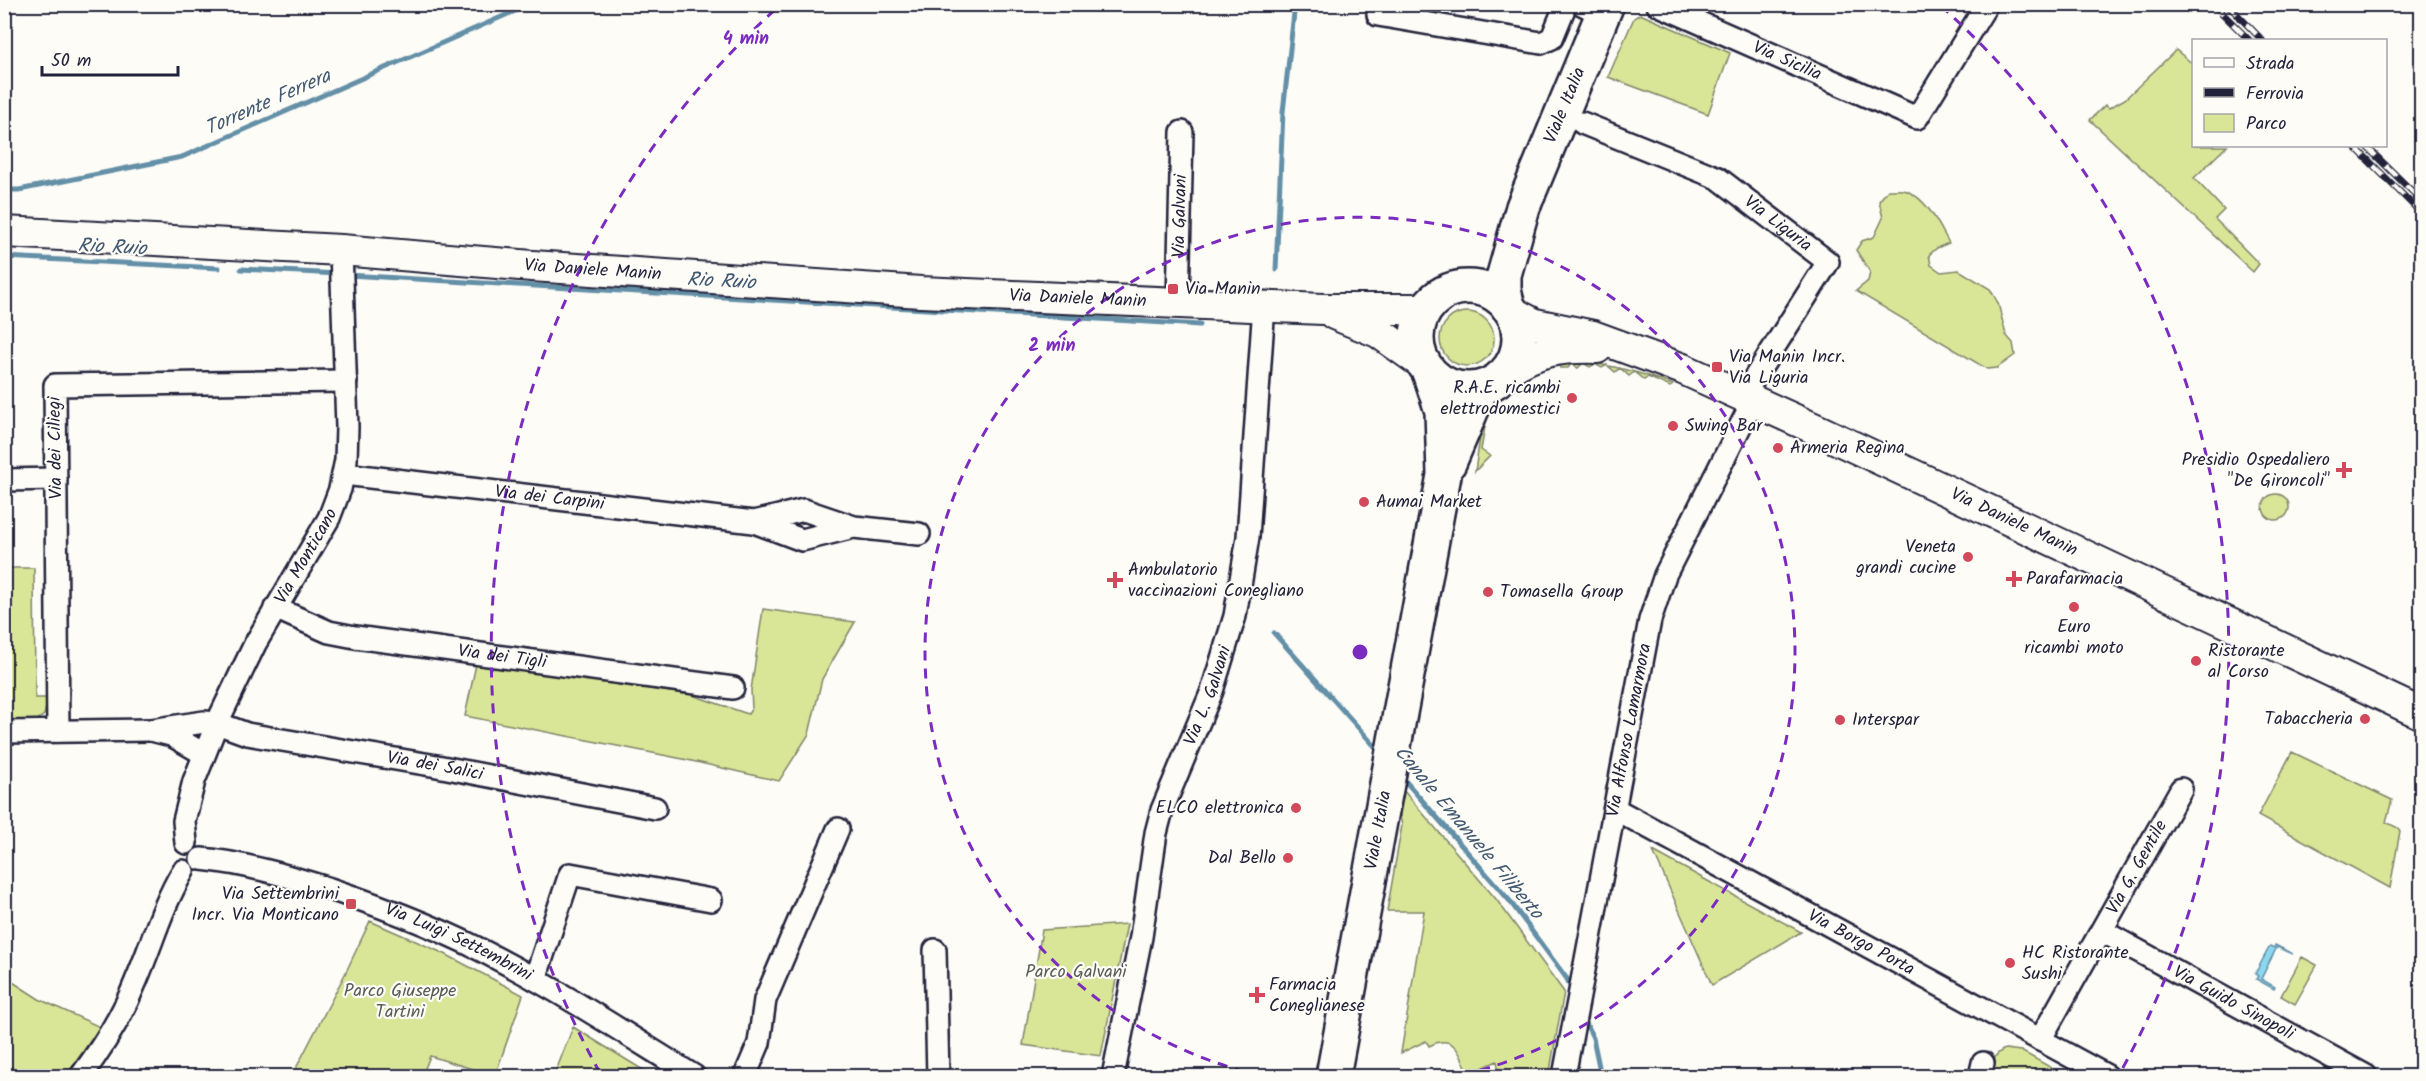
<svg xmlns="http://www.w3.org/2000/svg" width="2426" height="1081" font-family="Kalam,sans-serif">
<rect width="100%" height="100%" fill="#fdfcf7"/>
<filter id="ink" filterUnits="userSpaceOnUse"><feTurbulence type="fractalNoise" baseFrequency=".0167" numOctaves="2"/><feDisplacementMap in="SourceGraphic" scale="12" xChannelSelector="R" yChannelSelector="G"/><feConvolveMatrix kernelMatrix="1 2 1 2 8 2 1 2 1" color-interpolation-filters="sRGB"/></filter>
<g filter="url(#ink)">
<!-- green -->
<path fill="#d9e597" stroke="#7e8469" stroke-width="1.5" d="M1640,14l90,39 -22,61 -100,-37 26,-59z
M2176,50l17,14 1,82h33l-33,32 30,32 -9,9 44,45 -6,8 -163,-152 15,-15 4,3 16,-9z
M1888,190c6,0 14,-1 19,1 21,9 32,34 42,52l-12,5 -8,7 2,10 10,7 18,-2 31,19 8,14 8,32 7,8 2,12 -18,13 -10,1 -131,-78 12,-10 2,-9 -14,-22 6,-9 12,-4 9,-19 -4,-17z
M1440 339a27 27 0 1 1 54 0a27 27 0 1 1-54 0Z
M1574,361c36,3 66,11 99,24l-3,2 -22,-10 -4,3 -10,-8 -5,4 -9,-8 -5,4 -8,-7 -5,3 -7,-4 -5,3 -7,-4 -5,5 -7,-4 -3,4h-8v-5z
M1488,409l-7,41 9,6 -15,15 8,-53z
M2263 507a13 13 0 1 1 26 0a13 13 0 1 1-26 0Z
M1452,522l-18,109 -2,1 19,-109z
M4,568h30l1,130h13l-4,17 -7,5h-32z
M763,609l92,13 -33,57 -13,55 -30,47 -96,-22 -218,-43 11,-52 216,31 56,19 4,-6 -1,-18z
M2292,752l100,48 -6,22 12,6 2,3 -10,57 -132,-72z
M1403,790l93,109 68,93 -15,84h-49l-3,-15 -28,13c-9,-20 -14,-42 -40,-28l-3,-5 -25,12 23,-142h-37l15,-86 -3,-12z
M1653,851l148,81 -89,53z
M370,921l75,33 78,41 -28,81 -65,-20 -8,20h-130l53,-102z
M1127,924l-26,132 -78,-11 19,-115z
M2302,957l15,8 -22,39 -14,-8z
M5,977l34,22 61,28 -34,49h-57l-4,-3z
M573,1027l80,49h-99z
M2005,1049l16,2 45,25h-77c2,-12 4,-22 16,-27z"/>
<!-- water -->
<path fill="#8ed8ef" stroke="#638fa7" stroke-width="1.5" d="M2275,945l18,9 -16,-7 -16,32 14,8 -1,2 -18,-10 2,-3 -3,-2 15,-28 4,2z"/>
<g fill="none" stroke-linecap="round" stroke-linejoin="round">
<!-- stream -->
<path stroke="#638fa7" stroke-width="5" d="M4,190h15l163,-33 349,-153
M4,257l215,11
M241,269l97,5
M1276,270l7,-158 12,-108
M348,275l852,50
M1274,633l106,119
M1400,775l109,125 58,79 6,14
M1582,1015l11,23 8,38"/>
<!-- street casing -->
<g stroke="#22223b" stroke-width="26">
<g id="street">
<path d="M1379,4l-1,11 163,28 11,-5 14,-34"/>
<path d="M1582,4l20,10"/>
<path id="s1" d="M1657,4l260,114 70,-114"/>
<path id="s2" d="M1582,123l136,55 110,84 -85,134"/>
<path id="s3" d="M1178,302l4,-170"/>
<path id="s4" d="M344,474l410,48"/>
<path d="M4,480l52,-1"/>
<path d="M854,527l-52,13 -48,-18 50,-12 50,17 65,7"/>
<path id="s5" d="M275,608l54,24 26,5 378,51"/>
<path d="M58,731l-3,-346 291,-4"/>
<path d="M4,732l147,-2"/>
<path id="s6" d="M204,754l-33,-19 -20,-5 53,-8 13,1 30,11 190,32 218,42"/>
<path id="s7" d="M1615,809l492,267"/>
<path id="s8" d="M186,843l-2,-22 10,-40 23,-58 38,-79 74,-126 11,-29 6,-29 1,-33 -6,-177"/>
<path id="s9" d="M201,859c44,4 87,17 129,30 57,19 115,41 168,70 67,35 131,77 196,117"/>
<path id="s10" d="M2102,931l264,145"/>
<path d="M935,950l3,126"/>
<path d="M535,979l35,-105 141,26"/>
<path id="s11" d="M2040,1040l141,-251"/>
<path d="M81,1076c21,-28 42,-62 55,-95 16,-37 26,-75 47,-110"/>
<path d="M745,1076l14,-33 6,-43 73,-171"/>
<path id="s12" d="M1113,1076l28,-139 15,-104 6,-23 50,-119 23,-75 13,-79 16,-232"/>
<path id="s13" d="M1564,1076l86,-456 15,-45 88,-174"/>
<path d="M1980,1076l3,-13"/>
</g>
</g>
<!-- secondary casing -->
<g stroke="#22223b" stroke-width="34">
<g id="secondary">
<path id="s14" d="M4,232l337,18 191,16 389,26 402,17h103"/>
<path id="s15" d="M1512,312l23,12 58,12 90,33 139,63 600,282"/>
<path d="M1334,314l44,18 45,32"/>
<path d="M1507,371c30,-21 54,-24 90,-23"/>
</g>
</g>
<!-- primary casing -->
<g stroke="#22223b" stroke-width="38">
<g id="primary">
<circle cx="1468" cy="338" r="51"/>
<path id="s16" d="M1508,307l-4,-17v-15l19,-68 84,-203"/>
<path d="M1449,463l32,-75"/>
<path id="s17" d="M1333,1076l111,-601 -2,-64 -13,-39"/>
</g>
</g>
<!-- street -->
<use href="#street" stroke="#fdfcf7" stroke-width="21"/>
<!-- secondary -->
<use href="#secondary" stroke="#fdfcf7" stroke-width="30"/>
<!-- primary -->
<use href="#primary" stroke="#fdfcf7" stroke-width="33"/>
<!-- rail casing -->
<g stroke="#22223b" stroke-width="7">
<path id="rail" d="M2213,4l36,36
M2227,4l35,36
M2354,146l68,68
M2366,146l56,55"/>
</g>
<!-- rail -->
<use href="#rail" stroke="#fdfcf7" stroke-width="4.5" stroke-dasharray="14" stroke-linecap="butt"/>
</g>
</g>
<!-- distance rings -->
<g fill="none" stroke="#7b2cbf" stroke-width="3" stroke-dasharray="10 8">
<path d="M1262 1076A435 435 0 1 1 1458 1076"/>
<path d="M600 1073A869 869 0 0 1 779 6M1941 6A869 869 0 0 1 2120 1073"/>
</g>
<!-- markers -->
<g fill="#d1495b" stroke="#fdfcf7" stroke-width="2">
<rect x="1167" y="283" width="12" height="12" rx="3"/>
<rect x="1711" y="361" width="12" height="12" rx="3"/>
<circle cx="1572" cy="398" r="6"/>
<circle cx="1673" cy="426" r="6"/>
<circle cx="1778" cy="448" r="6"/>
<path d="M2341 461h6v6h6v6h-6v6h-6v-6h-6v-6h6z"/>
<circle cx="1364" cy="502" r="6"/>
<circle cx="1968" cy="557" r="6"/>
<path d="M2011 570h6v6h6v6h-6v6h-6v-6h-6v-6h6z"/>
<path d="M1112 571h6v6h6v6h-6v6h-6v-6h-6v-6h6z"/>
<circle cx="1488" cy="592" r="6"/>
<circle cx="2074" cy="607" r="6"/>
<circle cx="2196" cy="661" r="6"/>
<circle cx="2365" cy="719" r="6"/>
<circle cx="1840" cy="720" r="6"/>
<circle cx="1296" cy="808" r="6"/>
<circle cx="1288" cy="858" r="6"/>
<rect x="345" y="898" width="12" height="12" rx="3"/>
<circle cx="2010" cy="963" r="6"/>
<path d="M1254 986h6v6h6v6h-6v6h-6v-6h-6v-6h6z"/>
</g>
<g text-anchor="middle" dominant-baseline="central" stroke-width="4.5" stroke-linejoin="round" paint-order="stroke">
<!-- street labels -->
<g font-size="18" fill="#22223b" stroke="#fdfcf7">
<text stroke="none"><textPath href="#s1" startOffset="142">Via Sicilia</textPath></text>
<text stroke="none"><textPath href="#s16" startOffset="213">Viale Italia</textPath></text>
<text stroke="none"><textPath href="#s3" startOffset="86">Via Galvani</textPath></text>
<text stroke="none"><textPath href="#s2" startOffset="222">Via Liguria</textPath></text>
<text stroke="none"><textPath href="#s14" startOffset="590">Via Daniele Manin</textPath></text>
<text stroke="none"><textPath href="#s14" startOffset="1076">Via Daniele Manin</textPath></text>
<text transform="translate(56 448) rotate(-91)">Via dei Ciliegi</text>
<text stroke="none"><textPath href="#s4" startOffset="207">Via dei Carpini</textPath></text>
<text stroke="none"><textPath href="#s15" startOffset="546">Via Daniele Manin</textPath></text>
<text stroke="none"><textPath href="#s8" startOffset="315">Via Monticano</textPath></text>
<text stroke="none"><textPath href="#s5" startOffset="234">Via dei Tigli</textPath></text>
<text stroke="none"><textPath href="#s12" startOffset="394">Via L. Galvani</textPath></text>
<text stroke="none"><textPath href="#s13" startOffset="352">Via Alfonso Lamarmora</textPath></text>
<text stroke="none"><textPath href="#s6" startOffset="348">Via dei Salici</textPath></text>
<text stroke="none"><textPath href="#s17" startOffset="250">Viale Italia</textPath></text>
<text stroke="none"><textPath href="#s11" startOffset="198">Via G. Gentile</textPath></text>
<text stroke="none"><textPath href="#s7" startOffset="280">Via Borgo Porta</textPath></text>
<text stroke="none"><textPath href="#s9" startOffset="272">Via Luigi Settembrini</textPath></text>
<text stroke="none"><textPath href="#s10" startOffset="150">Via Guido Sinopoli</textPath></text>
</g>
<!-- poi labels -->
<g font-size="18" fill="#22223b" stroke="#fdfcf7" text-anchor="start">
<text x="1185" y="289">Via Manin</text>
<text x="1729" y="357">Via Manin Incr.<tspan x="1729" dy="21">Via Liguria</tspan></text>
<text x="1560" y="388" text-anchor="end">R.A.E. ricambi<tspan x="1560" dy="21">elettrodomestici</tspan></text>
<text x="1685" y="426">Swing Bar</text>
<text x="1790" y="448">Armeria Regina</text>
<text x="2330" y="460" text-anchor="end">Presidio Ospedaliero<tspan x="2330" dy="21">"De Gironcoli"</tspan></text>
<text x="1376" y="502">Aumai Market</text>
<text x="1956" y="547" text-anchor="end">Veneta<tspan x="1956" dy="21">grandi cucine</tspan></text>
<text x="1128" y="570">Ambulatorio<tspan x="1128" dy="21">vaccinazioni Conegliano</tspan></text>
<text x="2026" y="579">Parafarmacia</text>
<text x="1500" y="592">Tomasella Group</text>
<text x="2074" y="627" text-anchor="middle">Euro<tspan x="2074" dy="21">ricambi moto</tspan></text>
<text x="2208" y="651">Ristorante<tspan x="2208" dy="21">al Corso</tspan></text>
<text x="2353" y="719" text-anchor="end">Tabaccheria</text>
<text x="1852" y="720">Interspar</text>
<text x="1284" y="808" text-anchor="end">ELCO elettronica</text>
<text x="1276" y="858" text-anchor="end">Dal Bello</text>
<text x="339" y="894" text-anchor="end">Via Settembrini<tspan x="339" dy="21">Incr. Via Monticano</tspan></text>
<text x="2022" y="953">HC Ristorante<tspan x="2022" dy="21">Sushi</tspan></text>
<text x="1269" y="985">Farmacia<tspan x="1269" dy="21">Coneglianese</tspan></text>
</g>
<!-- park labels -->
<g font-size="18" fill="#595c57" stroke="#fdfcf7">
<text x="1076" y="972">Parco Galvani</text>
<text x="400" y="991">Parco Giuseppe<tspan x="400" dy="21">Tartini</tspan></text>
</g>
<!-- water labels -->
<g font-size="20" font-style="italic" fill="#425971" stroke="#fdfcf7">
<text transform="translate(268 103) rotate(-24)">Torrente Ferrera</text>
<text transform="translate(112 248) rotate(3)">Rio Ruio</text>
<text transform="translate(721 282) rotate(3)">Rio Ruio</text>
<text transform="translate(1468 833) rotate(50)">Canale Emanuele Filiberto</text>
</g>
</g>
<circle cx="1360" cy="652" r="9" fill="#7b2cbf" stroke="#fdfcf7" stroke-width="3"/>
<g font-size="18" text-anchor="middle" font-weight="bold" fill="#7b2cbf" stroke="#fdfcf7" stroke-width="4.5" stroke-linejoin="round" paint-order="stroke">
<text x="746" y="44">4 min</text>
<text x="1052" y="351">2 min</text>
</g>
<!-- margin -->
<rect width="2426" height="1081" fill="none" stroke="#fdfcf7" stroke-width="24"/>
<rect x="12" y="12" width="2402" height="1057" fill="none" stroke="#22223b" stroke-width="2" filter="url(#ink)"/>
<!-- legend -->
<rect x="2192" y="39" width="195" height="108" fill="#fdfcf7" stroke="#a5a5ac" stroke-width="1.5"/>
<rect x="2204" y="58" width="30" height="9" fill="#fdfcf7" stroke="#a5a5ac" stroke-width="1.5"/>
<text x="2246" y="69" font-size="18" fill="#22223b">Strada</text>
<rect x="2204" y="88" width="30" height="9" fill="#22223b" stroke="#a5a5ac" stroke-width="1.5"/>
<text x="2246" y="99" font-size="18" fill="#22223b">Ferrovia</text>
<rect x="2204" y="114" width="30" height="18" fill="#d9e597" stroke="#a5a5ac" stroke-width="1.5"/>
<text x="2246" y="129" font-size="18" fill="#22223b">Parco</text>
<!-- scale -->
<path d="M42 66v9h136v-9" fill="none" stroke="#22223b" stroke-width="3"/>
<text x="51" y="66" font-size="18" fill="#22223b" stroke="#fdfcf7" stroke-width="4.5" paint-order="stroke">50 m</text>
</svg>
